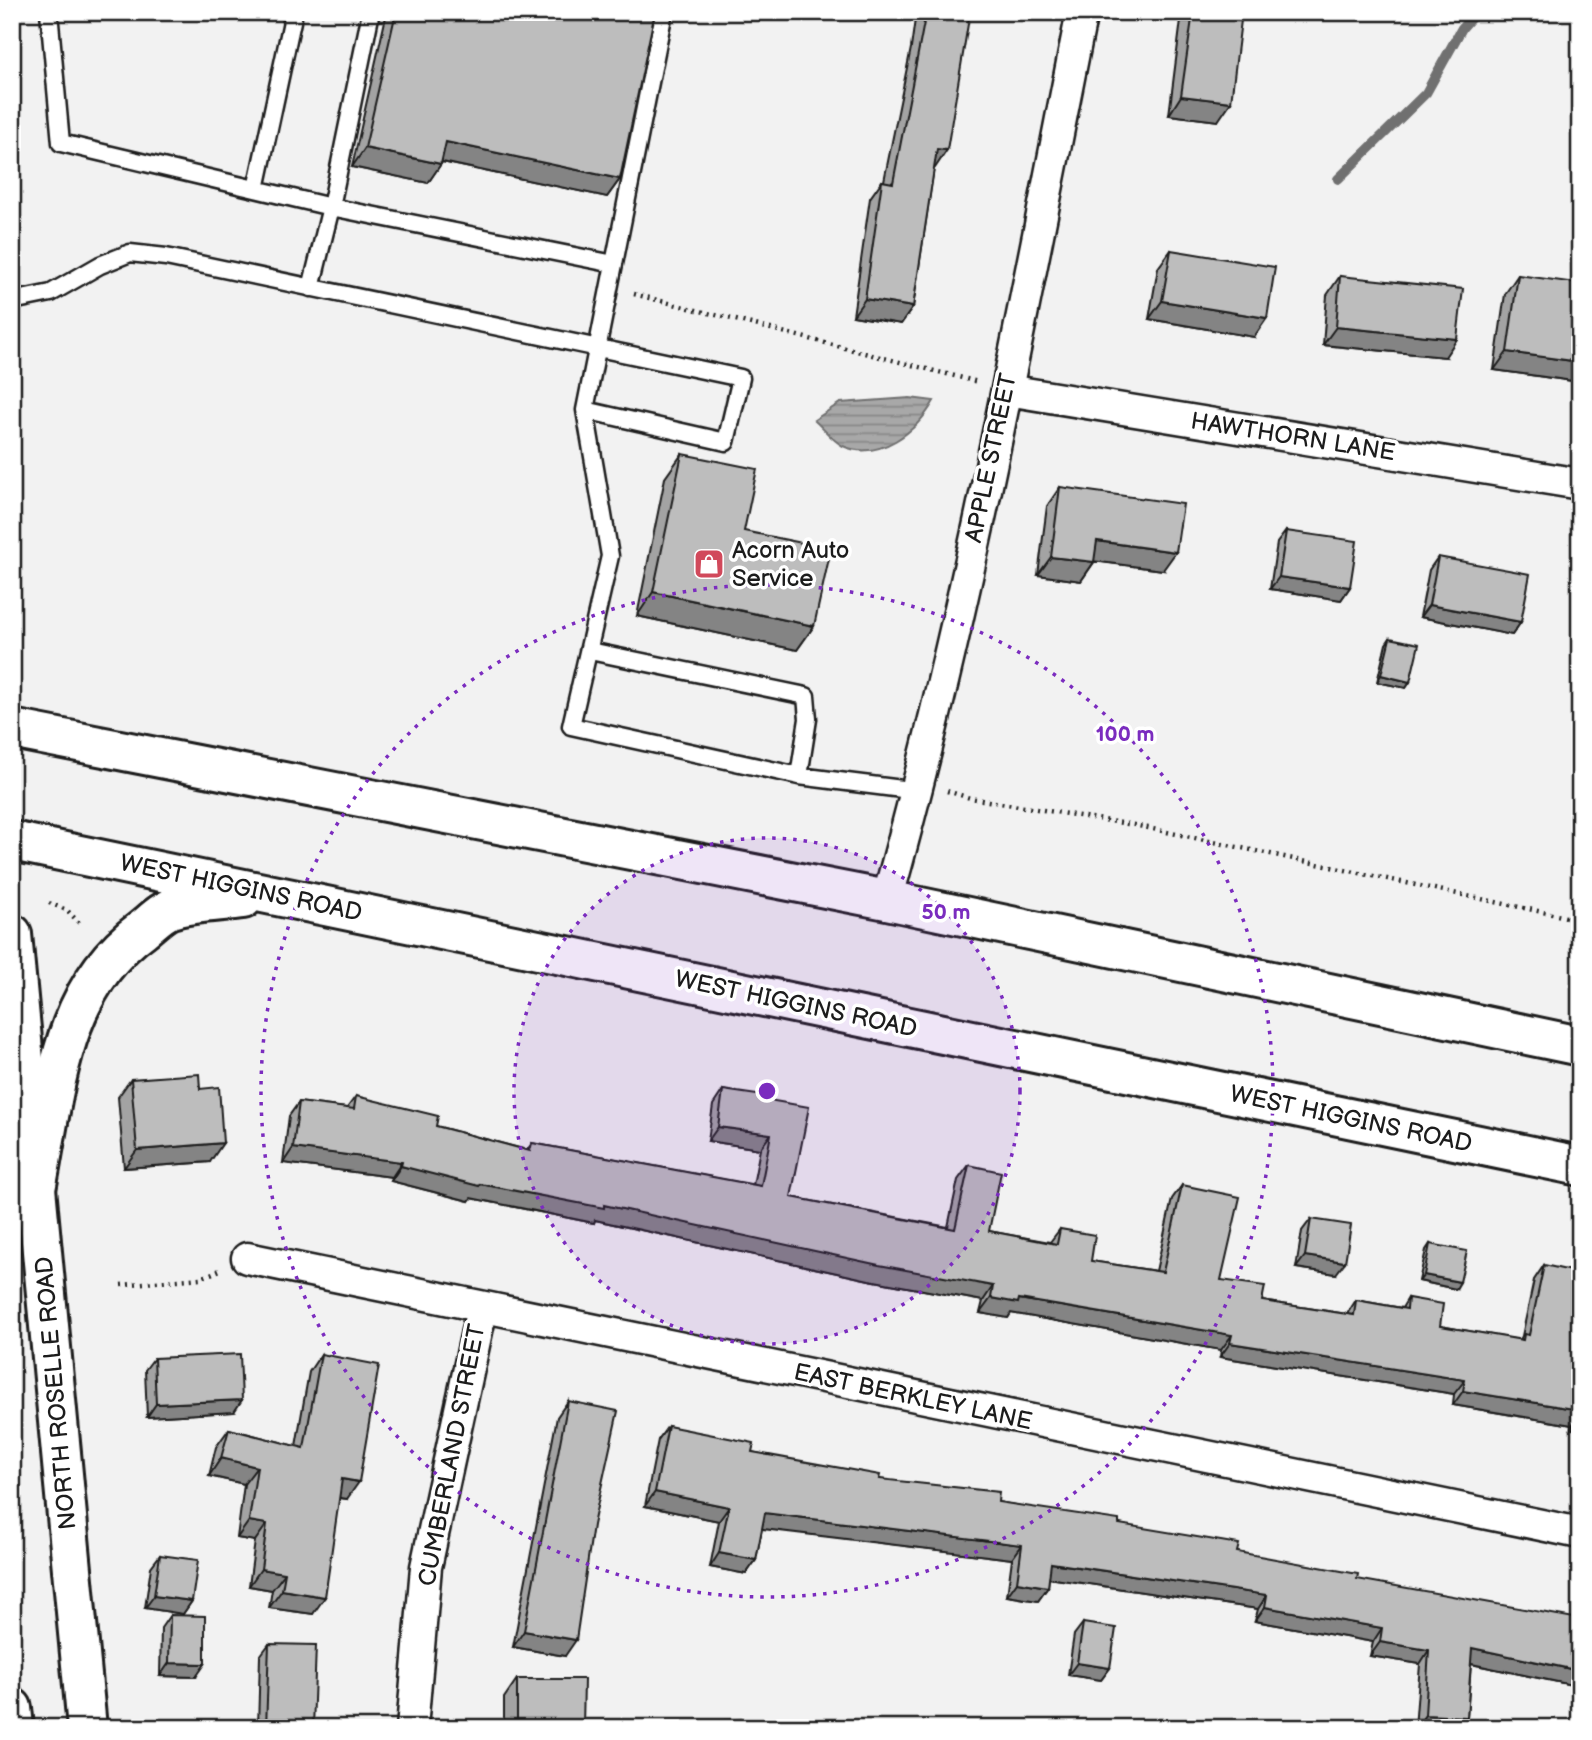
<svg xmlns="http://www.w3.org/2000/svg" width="1592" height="1740" font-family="'Balsamiq Sans',sans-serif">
<defs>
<pattern id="water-rules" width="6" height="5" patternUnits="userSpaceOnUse" patternTransform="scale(1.75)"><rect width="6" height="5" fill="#a8a8a8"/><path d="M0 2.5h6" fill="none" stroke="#888"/></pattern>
</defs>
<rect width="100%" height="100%" fill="#f2f2f2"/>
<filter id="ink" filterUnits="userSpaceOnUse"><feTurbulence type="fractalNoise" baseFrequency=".0143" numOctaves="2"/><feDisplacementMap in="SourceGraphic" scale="14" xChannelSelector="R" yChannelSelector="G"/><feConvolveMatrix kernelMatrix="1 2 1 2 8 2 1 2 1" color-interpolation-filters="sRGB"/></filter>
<g filter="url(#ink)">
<!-- water -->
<path fill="url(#water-rules)" stroke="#707070" stroke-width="2" d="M910,398l24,3c-17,30 -55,61 -91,45 -10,-5 -21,-19 -29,-26l26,-17z"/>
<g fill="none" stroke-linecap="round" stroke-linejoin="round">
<!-- stream -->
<path stroke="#707070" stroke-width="10" d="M1338,179l88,-86 36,-65 14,-16"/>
<!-- service casing -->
<g stroke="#1c1c1c" stroke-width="21">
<path id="service" d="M49,12l12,131 270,64 -20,81
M371,12l-40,195 283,57
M664,12l-79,398 25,146 -39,170 228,50 119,15
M256,189l38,-177
M12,301l39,-8 49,-28 30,-12 36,4 575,121 -15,64 -141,-32
M590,651l216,45 2,23 -9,57"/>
</g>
<!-- minor casing -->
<g stroke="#1c1c1c" stroke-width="35">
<path id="minor" d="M1007,390l573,94
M887,900c81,-291 136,-591 195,-888
M247,1258l1333,275
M412,1728l14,-161 56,-259"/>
</g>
<!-- secondary casing -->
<g stroke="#1c1c1c" stroke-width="44">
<path id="secondary" d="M12,934l75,794
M12,1708l2,20"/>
</g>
<!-- primary casing -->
<g stroke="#1c1c1c" stroke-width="44">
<path id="primary" d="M12,729l875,171 693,146
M12,841l1568,325
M37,1184c18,-93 23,-195 106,-255 9,-7 20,-19 31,-21 21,-6 47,-6 69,-9"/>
</g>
<!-- path -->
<path stroke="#1c1c1c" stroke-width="4.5" stroke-dasharray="2 5" stroke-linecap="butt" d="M634,294l344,88
M947,791l23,7 164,27 446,95
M49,903l18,7 15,16
M121,1285l80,-7 19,-8"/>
<!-- service -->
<use href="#service" stroke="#fff" stroke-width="16"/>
<!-- minor -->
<use href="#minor" stroke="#fff" stroke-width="30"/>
<!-- secondary -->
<use href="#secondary" stroke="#fff" stroke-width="38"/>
<!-- primary -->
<use href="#primary" stroke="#fff" stroke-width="38"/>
</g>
<!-- wall -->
<path fill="#a3a3a3" stroke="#1c1c1c" stroke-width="2" d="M387,12h268l-35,167 -13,18 -165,-35 -14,21 -76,-16z
M916,12h54l-36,155 -21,140 -12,17 -48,-8 17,-118 12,-17h2l27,-133z
M1182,12h60l-24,109 -49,-6z
M1171,250l83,87 -105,-18 9,-51z
M1518,275l54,39 8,1v67l-86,-12 11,-76z
M1340,276l105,81 -122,-12 4,-50z
M682,454l62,77 70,95 -17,24 -160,-34 28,-138z
M1060,487l103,83 -68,-9 -14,20 -43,-6 9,-69z
M1286,531l64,56 -9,13 -71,-11 7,-46z
M1438,557l83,65 -9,13 -92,-18 9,-47z
M1390,638l20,44 -4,6 -29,-6 9,-38z
M131,1079l69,10 10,73 -86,6 -6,-71z
M723,1090l40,9 28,98 157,30 10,-47 11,-15 20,66 61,11 10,-13 31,32 65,10 16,-72 10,-14 39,95 41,21 85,13 9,-14 46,8 6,-10 32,28 80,14 2,-4 12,-56 10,-15 30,82 6,1v82l-9,-1 1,-4 -119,-20 1,-11 -234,-37 1,-7 -210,-37 -3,5 -28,-5 3,-12 -114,-21 -274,-60 -1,3 -123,-25 -2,3 -78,-20 1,-4 -109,-14 6,-47 10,-14 48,6 9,-12 80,30 91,24 5,-7 221,42 7,-36 -52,-8 5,-36z
M1311,1219l25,55 -40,-6 6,-37z
M1430,1244l26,45 -37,-8 7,-31z
M321,1354l26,145 -8,-1 -26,116 -44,-6 3,-18 -23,-4 6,-45 -18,-3 7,-54 -35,-8 7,-29 13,-18 67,17 13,-74z
M154,1358l80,54 -87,5 -2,-47z
M568,1401l-3,255 -52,-9 44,-230z
M668,1426l84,26 127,27 119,23 121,22 118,28 120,27 215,106 -101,-21 -4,53 -7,11h-45l5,-64 -50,-8 3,-14 -118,-21 3,-12 -209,-31 -1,9 -10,14 -31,-5 5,-37 -250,-31 -6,32 -10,14 -36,-7 9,-46 -74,-15 13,-66z
M160,1555l32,46 -9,13 -38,-6 6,-41z
M170,1615l26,62 -36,-1 1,-48z
M1083,1623l27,45 -9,12 -33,-5 6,-40z
M269,1644l44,84h-55l2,-72z
M517,1679l66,49h-79v-30z"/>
<!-- shaded-wall -->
<path fill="#848484" stroke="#1c1c1c" stroke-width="2" d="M1181,96l50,6 -13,19 -49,-6z
M446,142l174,37 -13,18 -174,-37z
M365,148l76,16 -13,19 -76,-16z
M937,149l10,1 -12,18 -10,-2z
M865,299l48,8 -12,17 -48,-8z
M1162,301l105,17 -13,19 -105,-18z
M1336,327l121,12 -12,18 -122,-12z
M1507,352l73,10v20l-86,-12z
M1097,541l79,11 -13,18 -79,-10z
M1051,557l43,5 -13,19 -43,-6z
M1279,577l71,10 -9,13 -71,-11z
M653,592l161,34 -17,24 -160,-34z
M1429,605l92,17 -9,13 -92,-18z
M1381,675l29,7 -4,6 -29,-6z
M718,1127l53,7 -11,15 -52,-8z
M223,1143l-13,19 -86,6 13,-18z
M293,1148l109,14 -10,15 -109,-14z
M401,1166l79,18 124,21 389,81 -10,15 -114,-21 -274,-60 -1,3 -123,-25 -2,3 -78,-20z
M1305,1256l40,6 -9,12 -40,-6z
M1424,1275l36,7 -4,7 -37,-8z
M991,1298l28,1 213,36 -11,15 -210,-37 -3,5 -28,-5z
M1230,1343l235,37 -11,14 -234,-37z
M1463,1391l117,19v4l-8,11 -119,-20z
M242,1400l-8,12 -87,5 9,-13z
M1580,1417v13l-9,-1z
M221,1458l36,9 -13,17 -35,-8z
M342,1479l17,3 -12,17 -17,-3z
M655,1492l74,15 -10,14 -74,-15z
M765,1513l257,32 -10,14 -257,-31z
M249,1521l18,3 -12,17 -18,-3z
M719,1553l37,7 -10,14 -36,-7z
M1051,1563l216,32 -9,14 -217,-32z
M261,1569l24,4 -13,17 -23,-4z
M1017,1582l31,5 -10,14 -31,-5z
M282,1590l43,7 -12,17 -44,-6z
M154,1596l38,5 -9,13 -38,-6z
M1265,1607l117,21 -9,14 -118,-21z
M524,1631l52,9 -11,16 -52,-9z
M1380,1642l49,8 -9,14 -50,-8z
M1472,1648l108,23v3l-8,11 -110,-23z
M169,1663l36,1 -9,13 -36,-1z
M1077,1663l33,5 -9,12 -33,-5z
M1425,1715l42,2 -7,11h-44z"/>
<!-- building -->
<path fill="#bdbdbd" stroke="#1c1c1c" stroke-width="2" d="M396,12h259l-35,167 -174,-37 -5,22 -76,-16z
M926,12h44l-23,138 -10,-1 -24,158 -48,-8 17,-118 11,2z
M1193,12h49l-11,90 -50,-6z
M1171,250l104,17 -8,51 -105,-17z
M1518,275l58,8 -4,31 8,1v47l-73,-10z
M1340,276l123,13 -6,50 -121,-12z
M682,454l75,15 -13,62 87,18 -17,77 -161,-34z
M1060,487l123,17 -7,48 -79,-11 -3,21 -43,-5z
M1286,531l71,10 -7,46 -71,-10z
M1438,557l92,17 -9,48 -92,-17z
M1390,638l29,6 -9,38 -29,-7z
M199,1074l1,15 19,-2 4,56 -86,7 -6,-71z
M723,1090l41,6 -1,3 46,8 -18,90 164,32 14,-64 32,7 -12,59 68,13 3,-15 35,6 -4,26 72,11 19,-87 58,12 -19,83 44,6 -3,15 92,14 2,-15 51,9 1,-11 35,6 -3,22 83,14 1,-6 5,1 15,-70 36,8v46l-6,28 6,1v62l-117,-19 2,-11 -235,-37 2,-8 -213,-36 -1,4 -27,-5 2,-12 -114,-21 -275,-60v3l-124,-24 -1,2 -78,-20 1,-4 -109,-14 6,-46 55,7 2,-13 82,20 -2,10 94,25 2,-8 229,43 10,-52 -53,-7z
M1311,1219l40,6 -6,37 -40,-6z
M1430,1244l37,7 -7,31 -36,-7z
M240,1354l2,46 -86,4 -2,-46z
M321,1354l58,11 -20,117 -17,-3 -17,118 -43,-7 3,-17 -24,-4 6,-45 -18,-3 8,-54 -36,-9 8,-29 75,19z
M568,1401l50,10 -25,114 -17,115 -52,-9z
M668,1426l86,17 -2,9 128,23 -1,4 120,13 -1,10 121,18v4l120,20 -2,8 121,22 -1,5 223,40v52l-108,-23 -5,69 -42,-2 4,-65 -49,-8 2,-14 -117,-21 2,-12 -216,-32 -3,24 -31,-5 5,-37 -257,-32 -9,47 -37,-7 10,-46 -74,-15z
M160,1555l38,5 -6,41 -38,-5z
M170,1615l35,1v48l-36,-1z
M1083,1623l33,5 -6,40 -33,-5z
M269,1644l47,1 -3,83h-47z
M517,1679h67l-1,49h-66z
M744,1719v9h-37v-6z"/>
</g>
<!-- distance rings -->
<circle cx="767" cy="1091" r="253" fill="#7b2cbf" fill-opacity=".12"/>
<g fill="none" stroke="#7b2cbf" stroke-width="3.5" stroke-dasharray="3.5 7">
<circle cx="767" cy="1091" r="253"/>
<circle cx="767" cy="1091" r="506"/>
</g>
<!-- icons -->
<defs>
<g id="shop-square" transform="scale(1.575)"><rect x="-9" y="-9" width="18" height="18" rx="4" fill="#d1495b" stroke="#fff"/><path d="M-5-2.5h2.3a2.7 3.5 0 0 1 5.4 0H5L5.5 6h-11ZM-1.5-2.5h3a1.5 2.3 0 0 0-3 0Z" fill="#fff"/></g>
</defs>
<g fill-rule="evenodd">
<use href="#shop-square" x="709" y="564"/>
</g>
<g text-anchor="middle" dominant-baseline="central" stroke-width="7" stroke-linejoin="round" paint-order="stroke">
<!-- street labels -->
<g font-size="24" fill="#1c1c1c" stroke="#fff">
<text transform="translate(1293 437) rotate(9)">HAWTHORN LANE</text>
<text transform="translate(991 458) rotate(-78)">APPLE STREET</text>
<text transform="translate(241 888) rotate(12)">WEST HIGGINS ROAD</text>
<text transform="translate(796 1004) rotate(12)">WEST HIGGINS ROAD</text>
<text transform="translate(1351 1119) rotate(12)">WEST HIGGINS ROAD</text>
<text transform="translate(56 1393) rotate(-95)">NORTH ROSELLE ROAD</text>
<text transform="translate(913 1397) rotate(12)">EAST BERKLEY LANE</text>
<text transform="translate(452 1455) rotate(-79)">CUMBERLAND STREET</text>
</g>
<!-- poi labels -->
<g font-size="24" fill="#1c1c1c" stroke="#fff" text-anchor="start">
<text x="732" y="550">Acorn Auto<tspan x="732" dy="28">Service</tspan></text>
</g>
</g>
<circle cx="767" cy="1091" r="10" fill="#7b2cbf" stroke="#fff" stroke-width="3.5"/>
<g font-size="21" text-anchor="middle" font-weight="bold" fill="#7b2cbf" stroke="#fff" stroke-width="7" stroke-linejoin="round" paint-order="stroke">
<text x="1125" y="741">100 m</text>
<text x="946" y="919">50 m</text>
</g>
<!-- margin -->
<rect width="1592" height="1740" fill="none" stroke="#fff" stroke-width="42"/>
<rect x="21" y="21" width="1550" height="1698" fill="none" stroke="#1c1c1c" stroke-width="2.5" filter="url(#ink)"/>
</svg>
